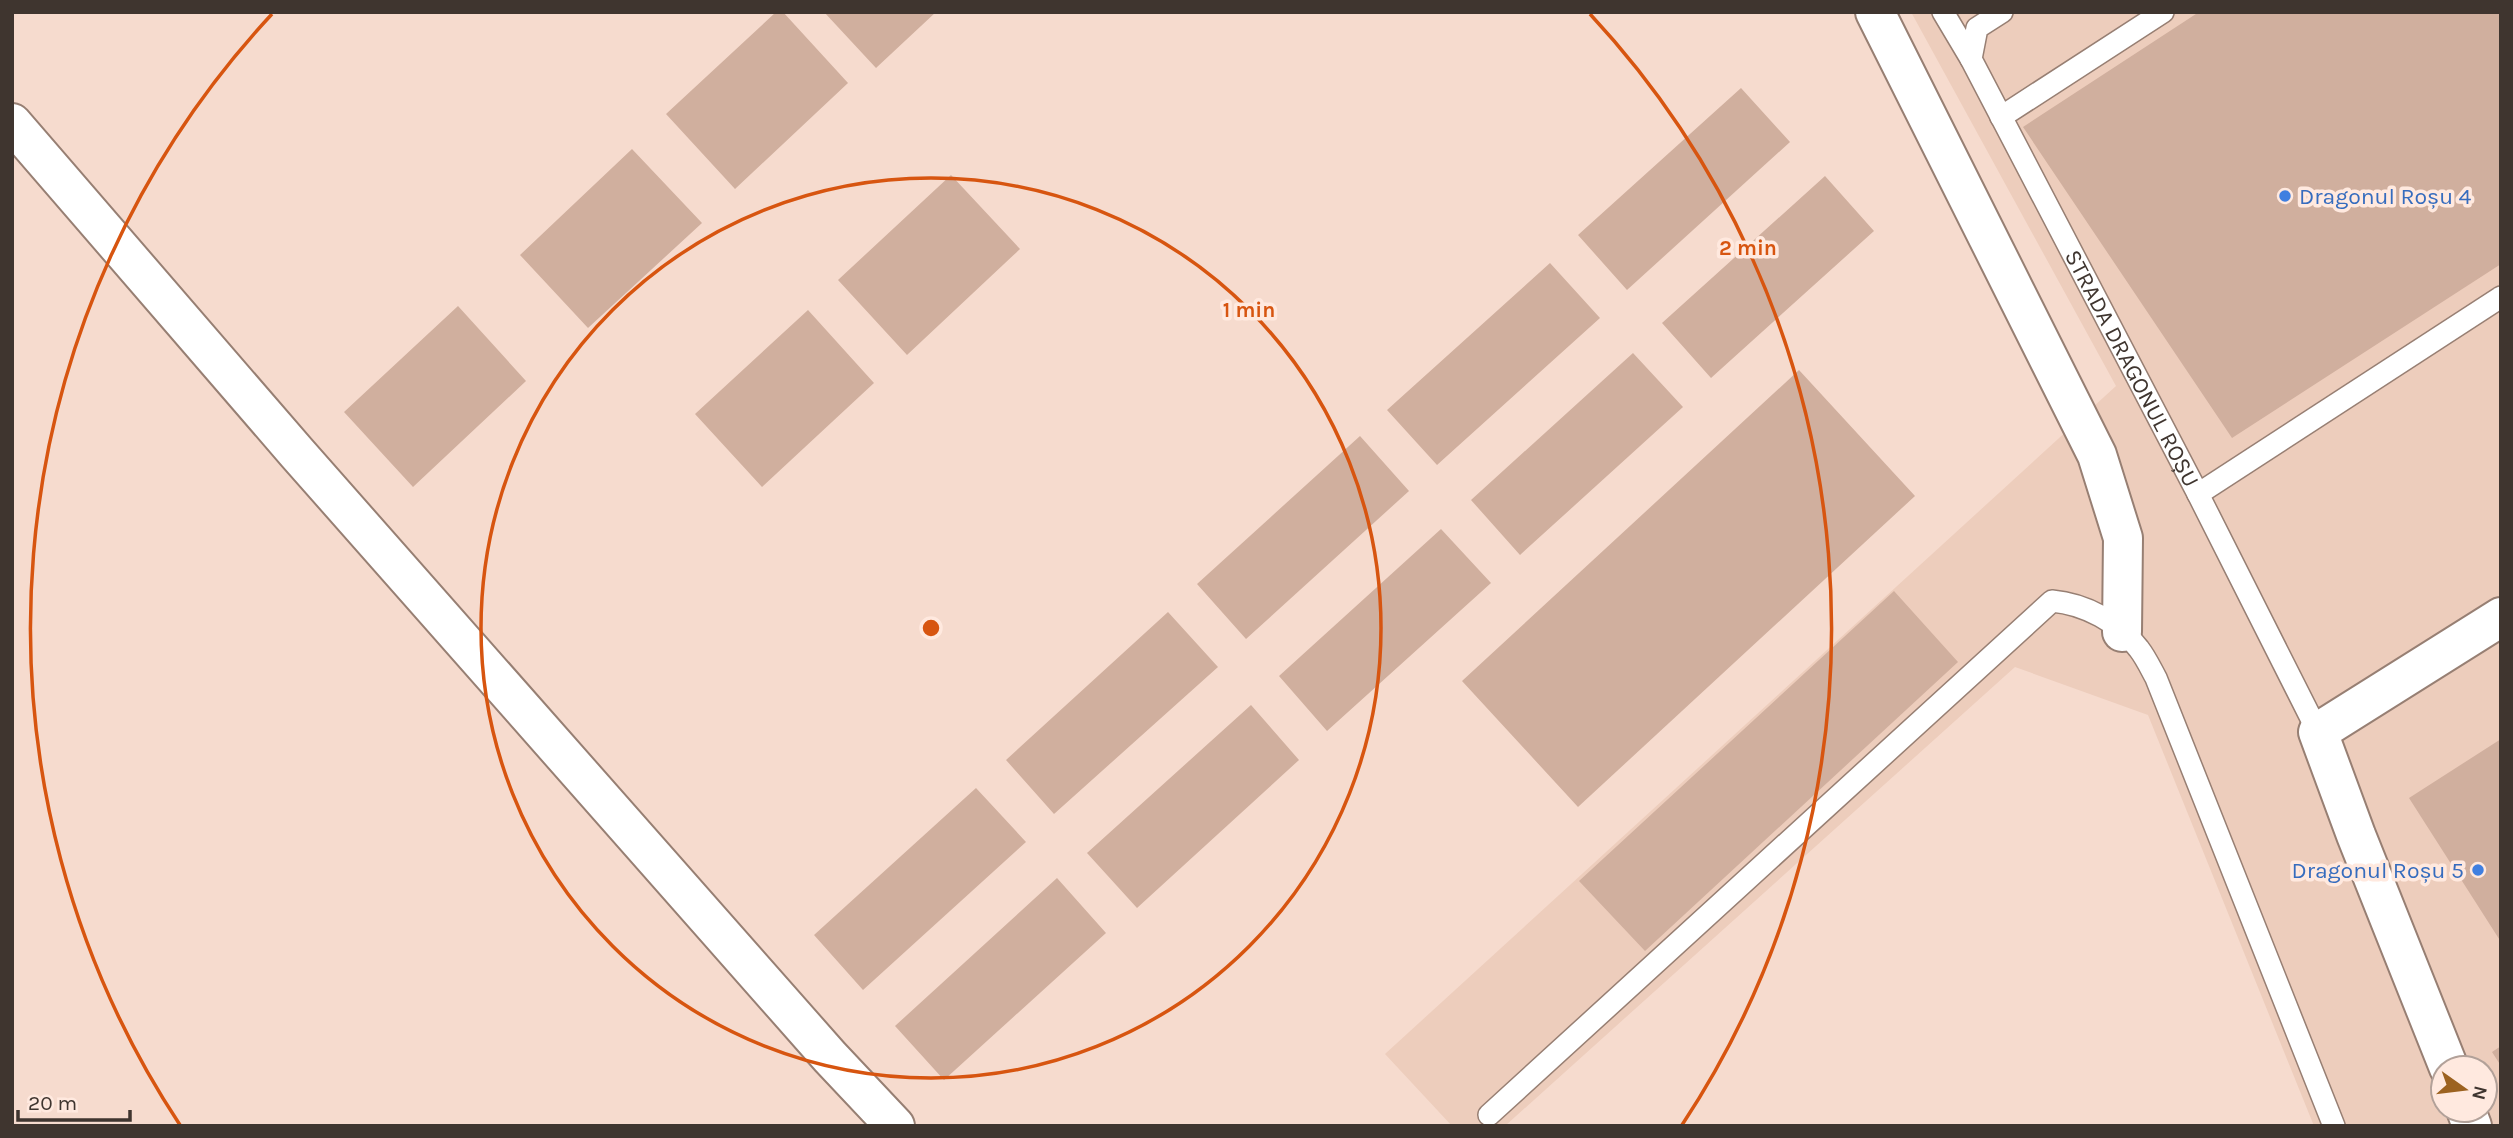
<svg xmlns="http://www.w3.org/2000/svg" width="2513" height="1138" font-family="Karla,sans-serif">
<rect width="100%" height="100%" fill="#f6dbce"/>
<!-- built -->
<path fill="#edcdbc" fill-rule="evenodd" d="M1911,12h590v1114h-187l-166,-411 -133,-48 -510,459h-53l-67,-72 731,-668zM2443,1068h42v42h-42z"/>
<!-- building -->
<path fill="#d0af9e" d="M776,12h7l65,71 -113,106 -69,-75z
M824,12h112l-60,56z
M2199,12h302v252l-269,174 -209,-311z
M1741,88l49,54 -163,148 -49,-55z
M632,149l70,74 -114,105 -68,-73z
M951,175l69,74 -113,106 -69,-75z
M1825,176l49,55 -163,147 -49,-55z
M1550,263l50,55 -163,147 -50,-55z
M458,306l68,75 -113,106 -69,-75z
M808,310l66,73 -112,104 -67,-73z
M1633,353l50,54 -163,148 -49,-55z
M1799,370l116,126 -337,311 -116,-126z
M1360,436l49,55 -163,148 -49,-55z
M1441,529l50,54 -164,148 -48,-55z
M1894,591l64,71 -313,289 -66,-70z
M1168,612l50,55 -164,147 -48,-54z
M1251,705l48,55 -162,148 -50,-55z
M2501,739v203l-92,-144z
M976,788l50,54 -163,148 -49,-55z
M1057,878l49,55 -162,147 -49,-54z
M2501,1046v20l-9,-14z"/>
<g fill="none" stroke-linecap="round" stroke-linejoin="round">
<!-- service casing -->
<g stroke="#977f73" stroke-width="24">
<g id="service">
<path d="M1943,12l28,47"/>
<path id="s1" d="M2002,12l-25,16 -6,31 227,435 120,238"/>
<path d="M2001,117l162,-105"/>
<path d="M2198,494l303,-197"/>
<path d="M1489,1115l563,-514c33,3 67,21 87,48 7,9 12,20 17,29l178,448"/>
</g>
</g>
<!-- minor casing -->
<g stroke="#977f73" stroke-width="42">
<path id="minor" d="M1875,12l222,443 26,83 -1,94
M12,123l285,330 533,604 65,69
M2449,1068l-93,-233 -38,-103 183,-115
M2466,1110l6,16"/>
</g>
<!-- service -->
<use href="#service" stroke="#fff" stroke-width="21"/>
<!-- minor -->
<use href="#minor" stroke="#fff" stroke-width="38"/>
</g>
<!-- distance rings -->
<g fill="none" stroke="#d75510" stroke-width="3.5">
<circle cx="931" cy="628" r="450"/>
<path d="M180 1125A901 901 0 0 1 272 14M1590 14A901 901 0 0 1 1682 1125"/>
</g>
<!-- markers -->
<g fill="#3f7fe0" stroke="#ffe9df" stroke-width="2.5">
<circle cx="2285" cy="196" r="7"/>
<circle cx="2478" cy="870" r="7"/>
</g>
<g text-anchor="middle" dominant-baseline="central" stroke-width="7" stroke-linejoin="round" paint-order="stroke">
<!-- shop labels -->
<g font-size="23" fill="#366cbe" stroke="#ffe9df" text-anchor="start">
<text x="2299" y="196">Dragonul Roșu 4</text>
<text x="2464" y="870" text-anchor="end">Dragonul Roșu 5</text>
</g>
<!-- street labels -->
<g font-size="23" fill="#3f352f" stroke="#ffe9df">
<text stroke="none"><textPath href="#s1" startOffset="410">STRADA DRAGONUL ROȘU</textPath></text>
</g>
</g>
<circle cx="931" cy="628" r="10" fill="#d75510" stroke="#ffe9df" stroke-width="3.5"/>
<g font-size="21" text-anchor="middle" font-weight="bold" fill="#d75510" stroke="#ffe9df" stroke-width="7" stroke-linejoin="round" paint-order="stroke">
<text x="1748" y="255">2 min</text>
<text x="1249" y="317">1 min</text>
</g>
<!-- border -->
<rect width="2513" height="1138" fill="none" stroke="#3f352f" stroke-width="28"/>
<!-- north arrow -->
<g transform="translate(2464 1089) rotate(104)"><circle r="33" fill="#ffe9df" stroke="#b2a199" stroke-width="2"/>
<path d="M0-5L12 26L0 18L-12 26Z" fill="#9c6220"/>
<text y="-10" font-size="19" font-weight="bold" text-anchor="middle" fill="#3f352f">N</text>
</g>
<!-- scale -->
<path d="M18 1110v10h112v-10" fill="none" stroke="#3f352f" stroke-width="3.5"/>
<text x="28" y="1110" font-size="21" fill="#3f352f" stroke="#ffe9df" stroke-width="5" paint-order="stroke">20 m</text>
</svg>
